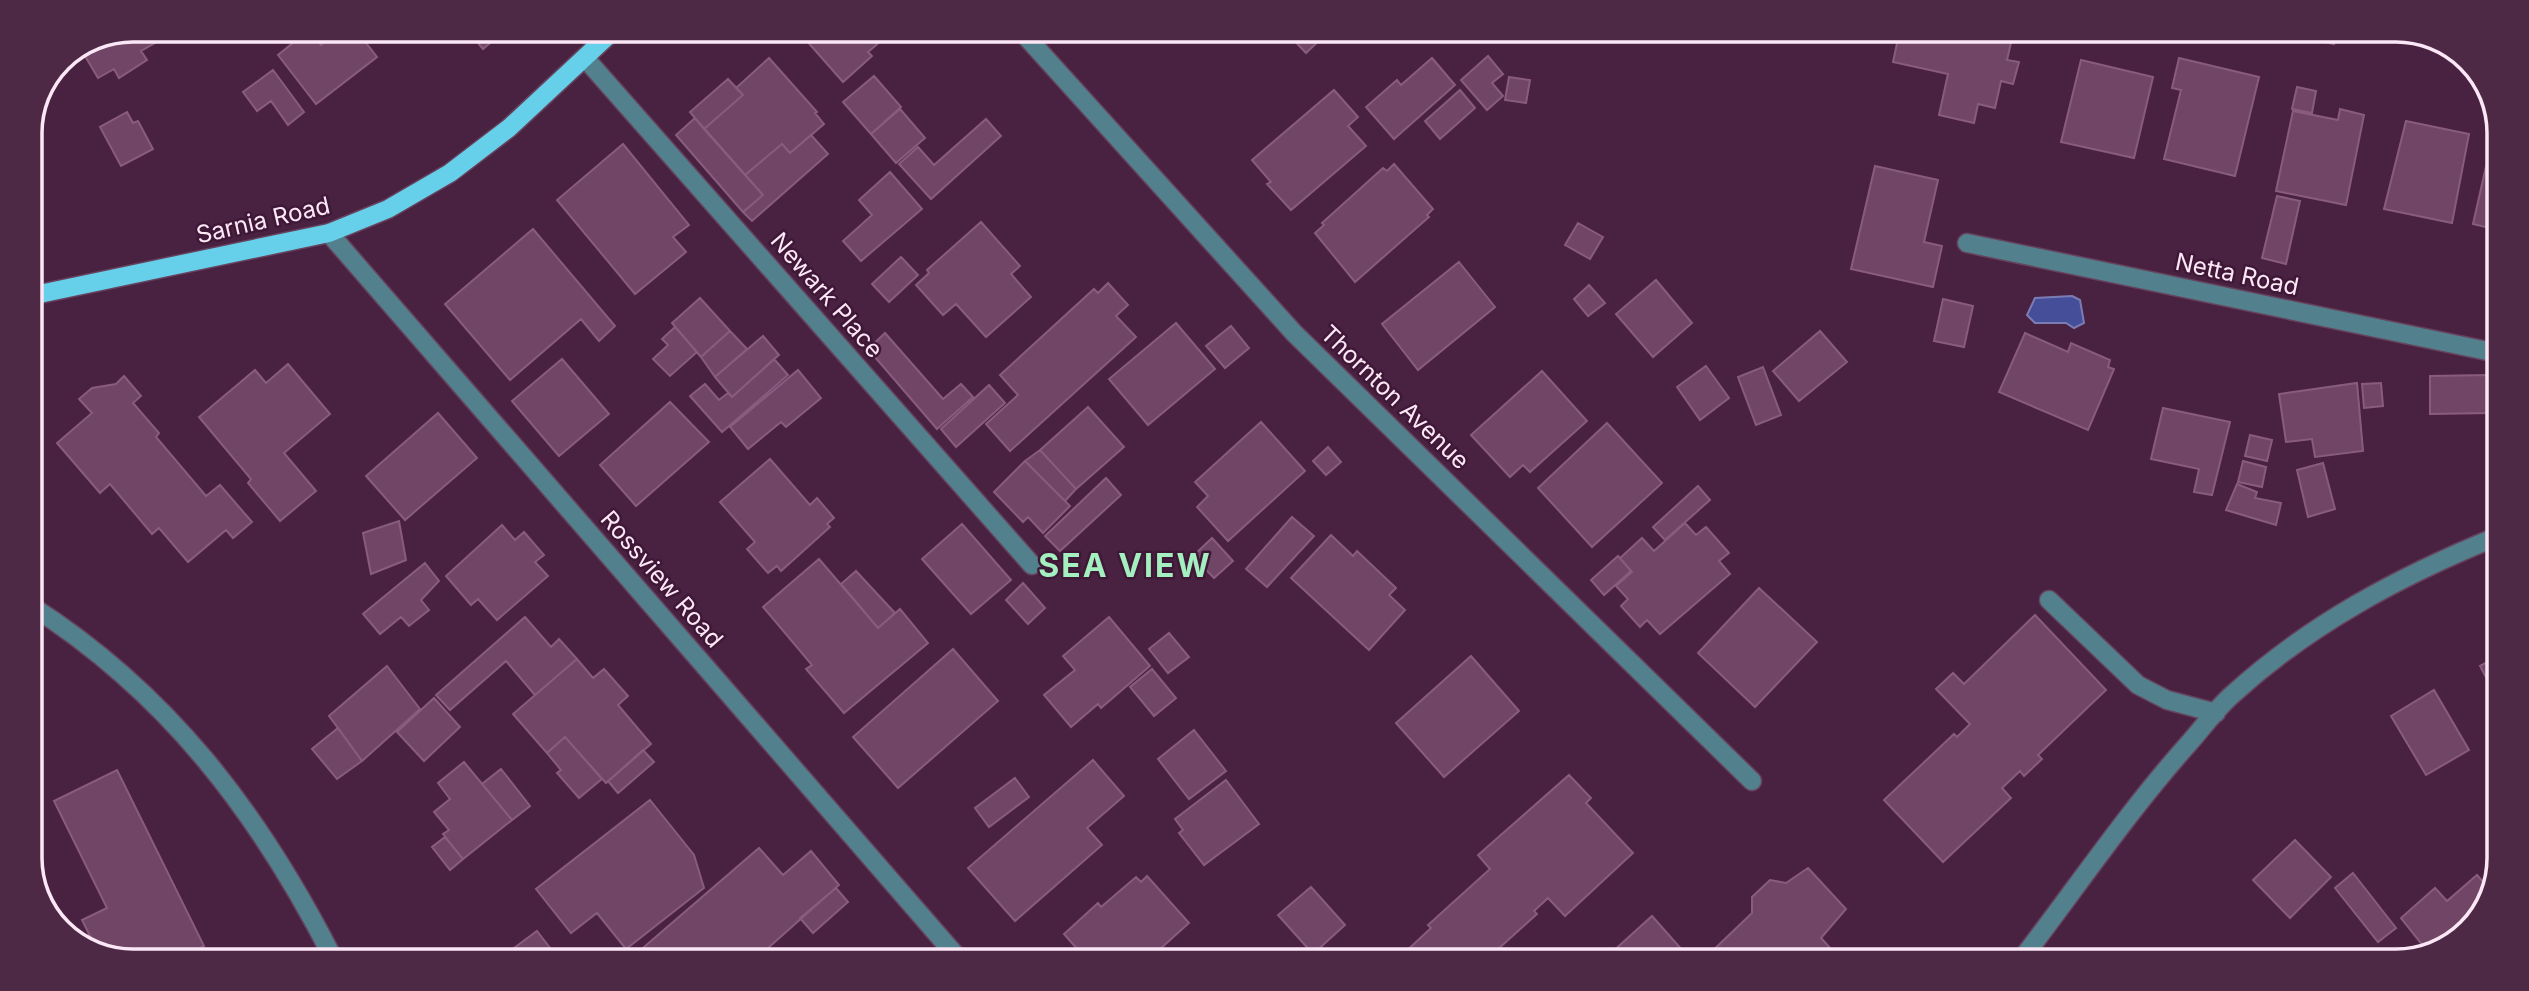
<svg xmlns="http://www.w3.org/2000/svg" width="2529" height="991" font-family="Inter,sans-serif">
<rect width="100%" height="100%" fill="#4a2241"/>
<!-- water -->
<path fill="#454e99" stroke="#7c7cb5" stroke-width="2" d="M2072,296l8,4 4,23 -10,5 -8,-5h-31l-8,-8 8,-17z"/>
<!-- building -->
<path fill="#704566" stroke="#895c7e" stroke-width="2" d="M133,30l43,1 -35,20 6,9 -28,18 -5,-9 -16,9 -16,-27z
M309,30l12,15 18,-15h17l21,27 -61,47 -38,-49z
M468,31h36l-21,18z
M798,31l84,1 -3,2 4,5 -15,13 4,4 -29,26z
M1282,33h45l-21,20 -16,-17 -3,3z
M1899,34h114l-6,26 12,2 -6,22 -12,-3 -6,27 -17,-4 -4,19 -35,-8 9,-41 -55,-12z
M2292,35h44l-2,9z
M1488,56l15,18 -11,9 11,13 -16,14 -26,-30z
M769,58l48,54 -2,1 9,11 -34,29 -8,-9 -37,31 -41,-46 39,-34 -7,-7z
M1432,58l23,27 -61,54 -28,-32 31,-27 4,5z
M2179,58l80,19 -24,99 -71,-17 17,-69 -9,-2z
M2081,60l72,17 -19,81 -73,-16z
M273,70l31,42 -16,13 -17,-24 -14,10 -14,-19z
M874,76l27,31 -30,27 -28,-32z
M1509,77l21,3 -4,23 -21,-3z
M728,79l15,16 -39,34 -14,-17z
M2297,87l19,4 -4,22 -20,-4z
M1334,90l24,27 -10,9 18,20 -75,64 -24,-26 4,-2 -19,-22z
M1460,90l15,18 -35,31 -15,-18z
M900,109l25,29 -29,25 -25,-29z
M2340,109l24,6 -18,90 -70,-14 17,-80 45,9z
M127,112l6,11 5,-2 15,28 -32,17 -21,-39z
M695,118l68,77 -20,17 -67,-77z
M986,119l15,17 -70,63 -32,-35 19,-17 16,18z
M2406,121l63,13 -17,89 -68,-14z
M811,135l17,19 -76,67 -9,-9 20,-17 -18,-20 37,-31 8,9z
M623,144l66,81 -16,12 13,15 -51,42 -78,-94z
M2487,162l12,3 -1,73v-8l-25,-6z
M1394,164l39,45 -6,6 2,2 -74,65 -40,-49 9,-8 -2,-2 61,-55 4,3z
M1875,166l63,14 -14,62 18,4 -9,41 -82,-18z
M890,172l32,37 -61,52 -18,-20 29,-26 -13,-15z
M2277,196l23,5 -14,63 -24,-6z
M981,222l39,44 -9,8 20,23 -45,40 -30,-33 -13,11 -27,-30 13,-12 -2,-3z
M1578,223l25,14 -13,22 -25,-14z
M533,229l82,97 -16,15 -18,-22 -71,61 -65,-76z
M901,257l17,18 -29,27 -17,-18z
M1459,262l36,45 -77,63 -36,-46z
M1656,280l36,43 -39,34 -37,-43z
M1108,283l20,22 -12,11 20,21 -126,114 -24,-27 32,-29 -18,-20 94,-86 4,4z
M1589,285l16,18 -17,13 -14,-17z
M700,298l30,33 -29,26 -29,-34z
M1943,299l30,7 -9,41 -30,-6z
M1176,323l39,46 -67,56 -39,-46z
M1231,326l18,22 -24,20 -19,-22z
M675,327l22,25 -27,24 -17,-17 15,-14 -6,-6z
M730,331l17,18 -32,28 -14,-20z
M1820,331l27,31 -48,39 -26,-30z
M885,333l58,66 18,-15 12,13 -36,32 -69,-80z
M2025,333l43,19 3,-9 39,17 -2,7 6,2 -26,61 -89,-38z
M763,336l16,19 -47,42 -17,-20z
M562,359l47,55 -50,42 -47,-55z
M774,359l14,16 -66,57 -32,-36 15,-12 14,16 9,-7 4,4z
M288,364l42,50 -46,39 32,38 -36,30 -32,-38 3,-4 -52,-62 56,-47 11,13z
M1706,366l23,32 -29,22 -23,-33z
M1763,367l18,48 -25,10 -18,-48z
M798,370l23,28 -35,29 -5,-5 -33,27 -18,-22z
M1542,371l45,50 -57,51 -7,-7 -13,12 -39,-42z
M2489,375l1,38 -60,1v-38z
M124,376l17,20 -8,7 26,30 -3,4 50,59 14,-11 32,37 -19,16 -7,-8 -38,32 -29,-34 -7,6 -42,-50 -10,9 -43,-50 35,-30 -13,-14 13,-11 24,-4z
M2357,383l6,68 -48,6 -3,-18 -26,3 -7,-48z
M2381,383l2,23 -19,2 -2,-24z
M989,385l16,18 -49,44 -15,-18z
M670,402l39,40 -73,64 -36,-41z
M1088,407l36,40 -48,42 -36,-39z
M2163,408l67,14 -18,73 -18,-3 5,-23 -48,-10z
M438,413l39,45 -72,62 -39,-44z
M2497,418v39h-3l-4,-38z
M1261,422l44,49 -77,70 -31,-34 11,-11 -13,-14z
M1607,423l55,60 -70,64 -54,-59z
M2250,435l22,5 -5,21 -22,-5z
M1328,447l13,15 -15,13 -13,-14z
M1040,450l36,39 -11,12 -40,-40z
M770,459l40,46 7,-7 17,20 -7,6 3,3 -49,44 -4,-5 -9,7 -21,-24 8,-7 -35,-40z
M1025,461l45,45 -27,27 -15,-16 -5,5 -29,-30z
M2243,461l23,6 -4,20 -24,-5z
M2323,463l12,46 -27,8 -11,-47z
M1106,478l15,17 -61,56 -15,-15z
M2237,484l20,8 -2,6 26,5 -5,22 -50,-15z
M1698,486l12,14 -45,40 -12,-13z
M1292,517l22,19 -47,51 -21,-18z
M399,521l7,39 -35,14 -8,-41z
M1685,523l11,12 10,-8 23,26 -10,8 11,13 -70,60 -13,-14 -7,7 -19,-21 7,-7 -12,-13 16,-14 -12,-14 22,-20 12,13z
M962,524l49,56 -40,34 -49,-55z
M502,525l13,15 9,-8 20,23 -9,7 13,14 -51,44 -19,-21 -7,6 -25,-29z
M1331,535l22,21 4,-5 39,37 -7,7 16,15 -36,40 -78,-72z
M1212,538l21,23 -19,17 -21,-22z
M1618,556l13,15 -27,24 -13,-15z
M819,559l59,69 22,-19 28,34 -84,70 -38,-44 6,-4 -49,-58z
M425,563l14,18 -18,19 8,10 -20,16 -8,-9 -21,17 -17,-20z
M856,571l39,42 -17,15 -37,-44z
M1023,583l22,25 -17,16 -22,-24z
M1759,588l58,54 -62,65 -57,-54z
M2035,615l71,75 -68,65 4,4 -18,17 -4,-5 -18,17 9,10 -68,64 -59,-62 70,-66 3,3 13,-13 -34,-35 17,-16 11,11z
M525,617l26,30 8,-8 18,20 -42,36 -29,-34 -56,49 -14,-15z
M1109,617l41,49 -49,42 -3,-4 -27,23 -27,-32 31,-25 -12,-14z
M1169,633l20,24 -21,16 -19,-24z
M953,649l45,52 -100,87 -45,-51z
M1471,656l48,55 -75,66 -48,-54z
M2495,658v36l-15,-28z
M577,659l16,19 11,-9 24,27 -10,9 33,39 -45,39 -41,-46 -18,16 -34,-39z
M387,666l33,43 -58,52 -33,-45z
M1152,669l24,29 -22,18 -24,-29z
M2434,690l35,60 -43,25 -35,-59z
M434,698l26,29 -36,34 -27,-29z
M338,728l24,33 -25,18 -25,-30z
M1194,730l32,41 -37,28 -31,-40z
M565,737l37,42 -23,19 -22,-25 4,-3 -14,-17z
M643,750l11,12 -36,31 -10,-12z
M1093,760l31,36 -37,32 15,17 -87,76 -47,-53z
M464,762l48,58 -49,39 -20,-25 6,-4 -15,-18 16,-13 -12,-16z
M501,769l29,37 -18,14 -30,-36z
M117,770l87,176 -20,10h-84l-18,-36 25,-12 -53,-107z
M1569,775l22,23 -5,5 47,50 -68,63 -17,-18 -14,13 3,3 -50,45h-83l-3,-3 30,-28 -3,-3 62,-56 -12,-14z
M1015,778l14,19 -40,30 -14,-19z
M1226,780l33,44 -55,41 -25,-32 4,-3 -8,-11z
M650,800l44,55 10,33 -78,61 -29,-36 -26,20 -35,-44z
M445,837l18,22 -13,11 -18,-23z
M2295,840l36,37 -41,41 -37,-38z
M759,848l24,27 28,-24 28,34 -81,72h-120l-2,-3z
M1808,868l38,41 -25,29 10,11 -12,11h-110l-3,-3 46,-44v-16l18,-17 16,3z
M2353,873l43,55 -18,14 -43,-54z
M2477,875l16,18 -39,51 -26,8 -27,-34 34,-30 12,13z
M1147,876l42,47 -39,35h-65l-21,-24 34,-31 3,4 35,-30 5,5z
M1311,887l34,38 -32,29 -35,-39z
M836,888l12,14 -35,31 -13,-15z
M1652,916l39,44 -75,-1 -5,-6z
M537,931l20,26h-55z"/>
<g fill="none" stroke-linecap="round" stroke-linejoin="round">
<!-- minor casing -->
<g stroke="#66425e" stroke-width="21">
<path id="minor" d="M1022,32l272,301 458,448
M585,58l447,507
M329,233l629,725
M1967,243l530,110
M2049,600l89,85 29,15 49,13
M30,605c138,88 228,207 302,351
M2021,960c56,-73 108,-150 169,-218 14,-16 27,-34 43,-48 77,-70 167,-118 263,-157"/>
</g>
<!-- major casing -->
<g stroke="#66425e" stroke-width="21">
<path id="major" d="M30,296l299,-63 59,-24 62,-36 59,-45 104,-97"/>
</g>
<!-- minor -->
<use href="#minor" stroke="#52818d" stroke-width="18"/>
<!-- major -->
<use href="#major" stroke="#66cfe9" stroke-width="18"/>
</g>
<g text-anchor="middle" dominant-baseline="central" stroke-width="5" stroke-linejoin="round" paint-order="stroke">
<!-- street labels -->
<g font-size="24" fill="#fce7f6" stroke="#3f1837">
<text transform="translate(263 220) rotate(-13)">Sarnia Road</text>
<text transform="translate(2237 274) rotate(12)">Netta Road</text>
<text transform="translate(827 295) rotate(49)">Newark Place</text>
<text transform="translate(1395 397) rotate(44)">Thornton Avenue</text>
<text transform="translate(662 579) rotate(49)">Rossview Road</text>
</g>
<!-- district labels -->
<g font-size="32" font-weight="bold" letter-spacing="2" fill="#a4efbf" stroke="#3f1837">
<text x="1125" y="565">SEA VIEW</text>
</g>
</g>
<!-- crop -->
<path d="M0 0H2529V991H0ZM133 42H2396A91 91 0 0 1 2487 133V858A91 91 0 0 1 2396 949H133A91 91 0 0 1 42 858V133A91 91 0 0 1 133 42Z" fill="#4e2946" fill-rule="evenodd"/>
<path fill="none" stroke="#fce7f6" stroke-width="3.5" d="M133 42H2396A91 91 0 0 1 2487 133V858A91 91 0 0 1 2396 949H133A91 91 0 0 1 42 858V133A91 91 0 0 1 133 42Z"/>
</svg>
